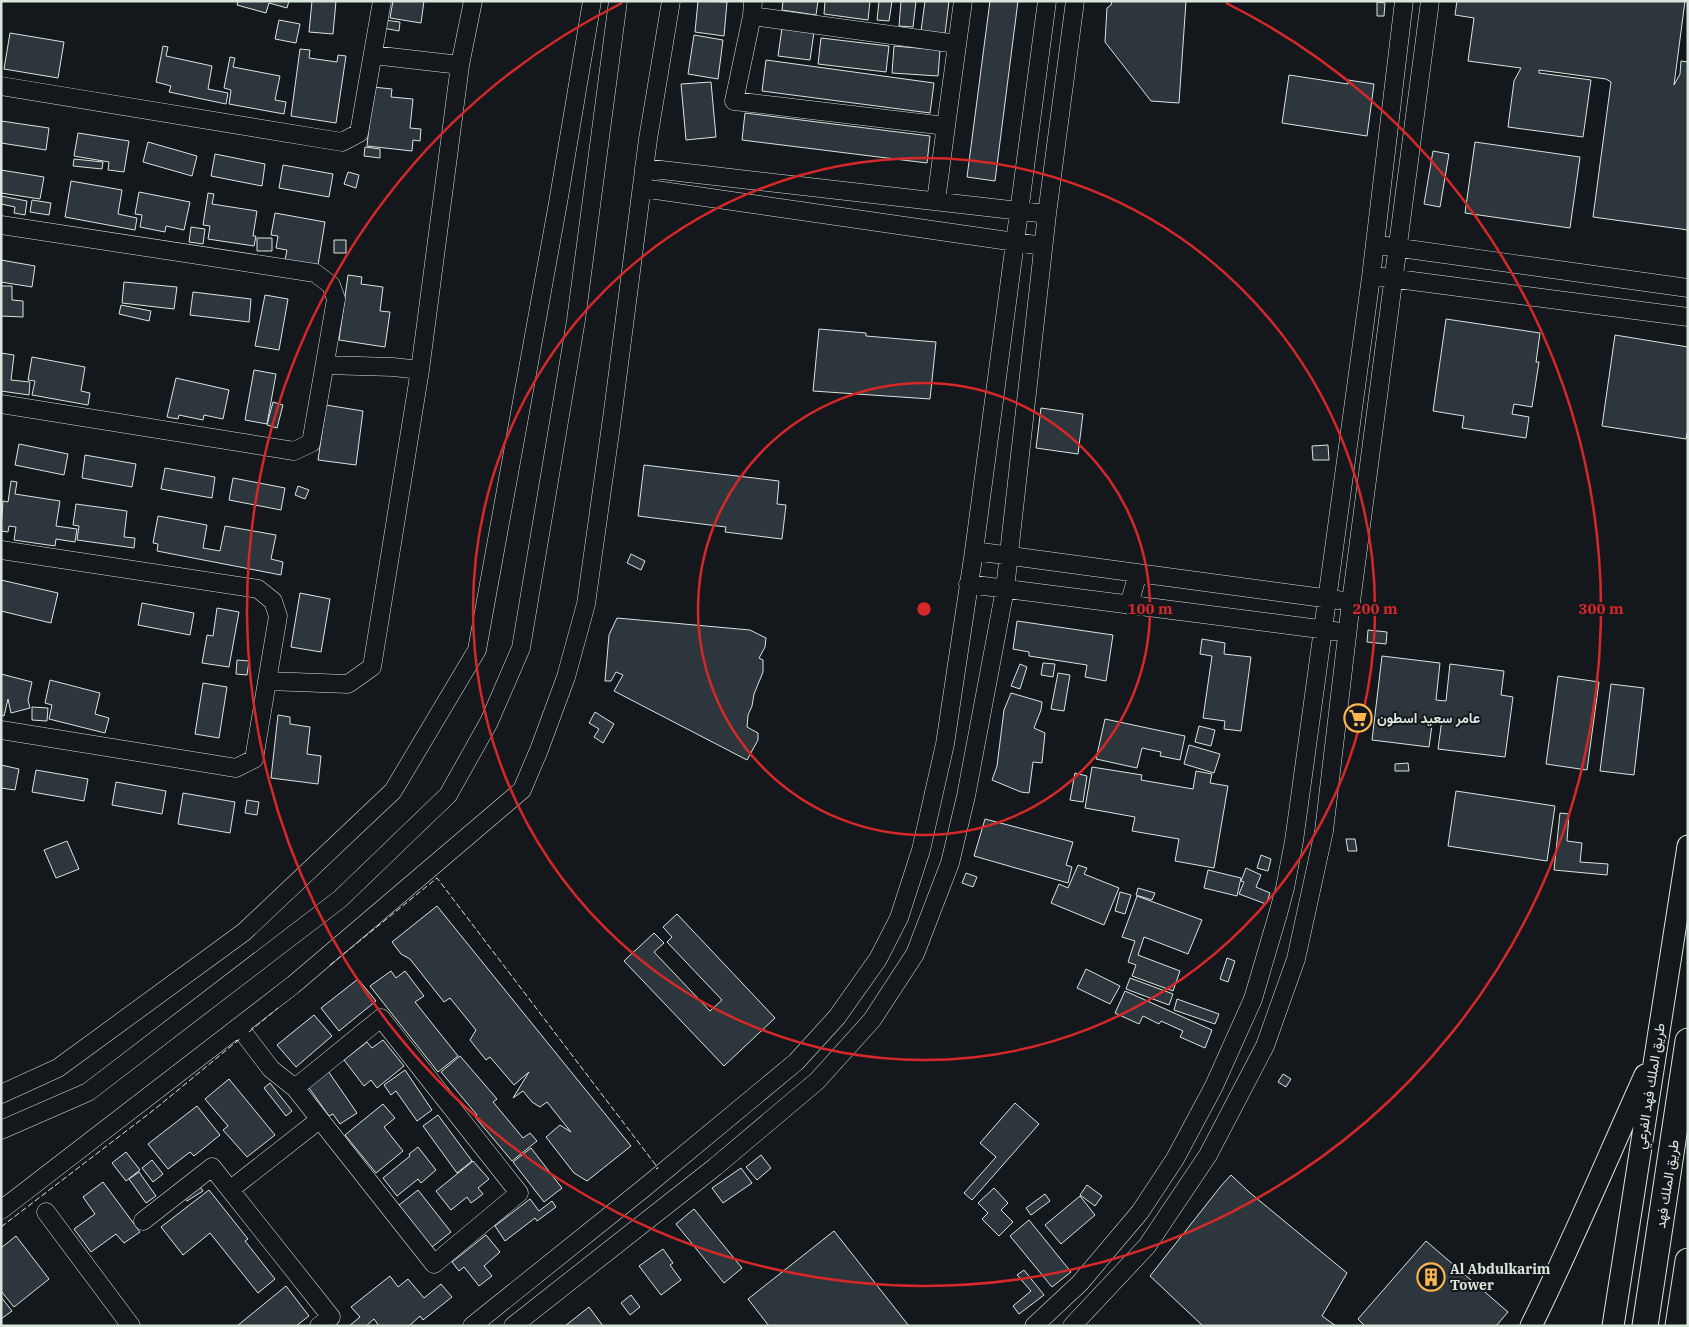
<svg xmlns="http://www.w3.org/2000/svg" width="1689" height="1327" font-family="'IBM Plex Serif',Vazirmatn,serif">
<rect width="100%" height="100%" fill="#14181c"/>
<!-- building -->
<path fill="#2c363c" stroke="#d8e6dc" d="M238,1h51l-2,7 -18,-5 -3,10 -29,-8z
M312,1h24l-3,33 -24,-2z
M393,1h31l-3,22 -31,-5z
M698,1l29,1 -3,34 -29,-4z
M783,1h35l-2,14 -34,-5z
M825,1h45l-2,19 -44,-6z
M879,1h13l-3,20 -12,-1z
M901,1h15l-3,26 -14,-1z
M925,1h24l-4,33 -24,-3z
M990,1h28l-23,180 -28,-4z
M1112,1h74l-7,102 -28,-2 -46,-59 2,-34 4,-3z
M1457,1h228l-11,84 6,-11 1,-13 7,1v168l-95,-13 18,-135 -5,-3 -67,-9v3l52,7 -8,57 -75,-10 6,-46 7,-13 -53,-7 6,-43 -19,-3z
M1377,2l8,1 -1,13h-7z
M279,20l21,4 -4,19 -21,-4z
M384,20l16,2 -1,9 -16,-3z
M782,28l32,4 -4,28 -32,-4z
M10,33l54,9 -6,36 -54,-9z
M694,35l29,5 -5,39 -30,-5z
M821,38l68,8 -3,26 -68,-8z
M163,46l5,1 -2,9 46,10 -4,23 20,4 -2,11 -57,-12 2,-6 -15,-4z
M894,46l46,4 -2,26 -46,-3z
M300,49l10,1 -1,8 28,4 1,-7 8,1 -10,67 -45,-7z
M230,57l5,1 -2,9 47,9 -5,24 11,2 -2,12 -55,-10 2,-14 -7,-2z
M766,60l168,23 -4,30 -168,-22z
M1289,75l59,9v-4l26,4 -7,52 -85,-13z
M711,82l5,55 -30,3 -5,-56z
M373,87l19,2 -1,8 22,2 -3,29 11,1 -1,12 -7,-1 -1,11 -45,-5z
M745,113l185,23 -3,27 -185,-23z
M1,121l48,7 -3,22 -45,-7z
M78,133l51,8 -5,31 -16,-2 1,-8 -35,-6z
M148,142l49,14 -5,20 -49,-14z
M1475,142l105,15 -10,71 -105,-15z
M365,147l15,2v9l-16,-2z
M1433,151l16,3 -9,53 -16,-3z
M215,154l50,10 -3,22 -51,-10z
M74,159l29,3 -1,7 -29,-3z
M283,165l50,9 -4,23 -50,-9z
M1,170l43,7 -4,22 -39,-6z
M348,172l11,3 -3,13 -12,-4z
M71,181l51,9 -4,24 19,4 -2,12 -70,-13z
M139,192l51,10 -6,28 -18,-4 -1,6 -25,-5 2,-12 -7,-1z
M208,193l6,1 -2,10 45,7 -4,25h3l-2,10 -46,-7 2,-13 -7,-1z
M1,196l26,5 -2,14 -11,-2 1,-6 -14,-3z
M32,200l19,3 -2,12 -19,-3z
M275,213l50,9 -7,43 -33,-5 2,-10 -11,-2 2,-12 -7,-1z
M191,227l14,2 -2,15 -14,-2z
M257,238h15v13h-15z
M334,240h12v13h-12z
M1,260l34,6 -3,21 -31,-5z
M348,275l14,2 -1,7 22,3 -3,24 10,1 -5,35 -46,-7z
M124,282l53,5 -3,22 -52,-6z
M1,286h11v14l11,1v16l-22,-1z
M193,292l58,7 -2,23 -59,-7z
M265,295l23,4 -9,51 -24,-4z
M121,305l30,6 -2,10 -30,-7z
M1446,319l94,14 -4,29h3l-7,45 -18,-3 -2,10 17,3 -3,21 -64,-10 2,-12 -31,-5z
M819,329l47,4v3l70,6 -6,57 -117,-8z
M1615,335l73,12v82l-2,10 -84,-13z
M1,353l13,2 -3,25 19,2 -1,13 -28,-4z
M32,357l53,10 -4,24 9,2 -2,12 -56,-10 3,-14 -7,-1z
M254,370l22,4 -9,50 -22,-4z
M176,378l53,12 -6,29 -19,-4 -1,5 -24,-5 -1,4 -11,-2z
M273,402l10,3 -6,23 -10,-3z
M326,405l37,6 -7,54 -38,-5z
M1041,408l42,6 -5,40 -42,-6z
M19,444l49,10 -4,21 -49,-10z
M1328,445l1,15h-16l-1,-14z
M85,455l51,9 -4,23 -50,-9z
M644,465l135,16 -2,23 9,1 -4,34 -57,-7 1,-5 -88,-11z
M165,468l50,9 -3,21 -51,-9z
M233,478l52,10 -4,22 -52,-10z
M11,481l6,1 -2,12 45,7 -4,25 21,3 -2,13 -19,-3 -1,7 -41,-6 2,-13 -7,-1 -1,6 -7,-1 2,-30 5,1z
M298,486l11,4 -4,9 -10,-4z
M76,504l51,7 -3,26 11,1 -1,10 -57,-8 2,-14 -6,-1z
M158,516l49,9 -4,23 17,3 5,-25 51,9 -5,24 12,3 -2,13 -124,-24 1,-7 -5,-1z
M631,554l14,7 -4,9 -14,-7z
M1,580l57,13 -7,30 -50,-12z
M300,593l30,6 -9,53 -30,-5z
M142,603l52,10 -4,22 -52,-10z
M217,608l22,4 -10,55 -27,-4 5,-28 6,1z
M617,618l133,12 16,8 -1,9 -6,11 4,2v12l-9,22 -2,12 -4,9 -1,12 11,6v7l-11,20 -133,-69 9,-16 -7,-3 -5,9h-6l4,-46z
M1017,621l96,14 -7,46 -21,-4 2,-12 -58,-9v-4l-16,-3z
M1368,630l19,2 -1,12 -19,-2z
M1202,639l23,4 -1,11 27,3 -10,74 -17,-2 1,-8 -22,-3 9,-62 -12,-2z
M1382,656l58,7 -4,37 10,1 4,-37 54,7 -3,24 12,2 -8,60 -67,-8 4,-30 -9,-2 -4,30 -57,-7z
M237,660l12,1 -2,14 -11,-1z
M1043,663l12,1 -2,13 -12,-2z
M1020,664l7,3 -7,22 -9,-3z
M1058,673l12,2 -6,36 -13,-2z
M1,674l31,8 -4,18 2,8 -19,5 -3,-14 -4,17 -3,-1z
M1558,676l41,6 -12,88 -41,-6z
M50,680l50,13 -5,21 14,4 -4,15 -56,-14 3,-14 -7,-2z
M203,683l24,4 -8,51 -24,-4z
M1611,684l33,4 -10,87 -34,-4z
M1011,693l31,9 -1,8 -7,18 11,5 -3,30 -9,-1 -4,31 -8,-1 -29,-12 5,-14 7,-56z
M32,707l16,1 -1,13 -15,-1z
M595,712l19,12 -11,19 -9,-6 5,-8 -10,-6z
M278,715l12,2v7l20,3 -3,27 14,2 -3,28 -47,-6z
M1105,719l80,17 -5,24 -20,-4 1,-4 -19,-4 -5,20 -41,-9z
M1199,726l16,4 -4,16 -16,-4z
M1189,745l31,9 -6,19 -30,-9z
M1408,763l1,8h-14v-7z
M1,765l18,4 -4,21 -14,-2z
M1092,767l50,8 -1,5 52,9 3,-18 16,3 -2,9 18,3 -14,82 -39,-7 4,-22 -47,-8 3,-14 -50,-9z
M36,770l52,9 -4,22 -52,-9z
M1075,773l12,3 -4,26 -13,-2z
M116,782l50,9 -4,23 -50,-9z
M1456,791l99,15 -8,55 -99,-15z
M183,793l52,9 -5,31 -52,-9z
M247,800l12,2 -2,13 -12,-2z
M1560,813l9,1 -2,27 15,2 -2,19 28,2 -1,11 -53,-5z
M985,819l88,23 -7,23 6,2 -4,16 -94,-27z
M1346,839h9l2,12h-9z
M67,841l12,28 -23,9 -12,-28z
M1261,855l10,4 -3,12 -11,-3z
M1078,865l9,3 -3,6 35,14 -15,37 -53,-22 8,-19 9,4z
M1246,868l15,7 -5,12 14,6 -4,11 -27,-10 5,-12 -3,-1z
M1208,870l33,8 -4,18 -33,-8z
M966,873l11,4 -4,10 -11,-4z
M1138,888l17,5 -3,7 -16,-5z
M1120,892l11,3 -6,19 -10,-3z
M1137,896l65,24 -14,34 -44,-17 -6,18 42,16 -7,20 -41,-15 4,-11 -8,-3 7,-21 -13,-4z
M437,906l194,240 -44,35 -13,-8 -28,-36 14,-12 11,7 -24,-30 -7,5 -8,-5 -9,-11 -10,7 16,-26 -15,13 -24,-28 -4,3 -16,-20 6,-10 -26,-32 -6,4 -34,-43 -9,-5 -9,-12z
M677,914l98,104 -51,48 -100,-105 30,-28 10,10 -10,9 56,59 12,-11 -55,-58 5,-5 -9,-10z
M1227,958l8,3 -7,21 -8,-3z
M1086,969l34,17 -10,18 -33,-16z
M391,971l5,7 9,-7 19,25 -9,6 43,54 -20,16 -68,-86z
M1130,978l43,16 -4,11 -43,-16z
M358,979l18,22 -37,30 -18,-23z
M1125,991l87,39 -7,18 -25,-11 3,-6 -22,-10 -2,3 -16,-8 -4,8 -24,-11z
M1177,999l42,15 -4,10 -41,-14z
M314,1015l18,21 -36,31 -19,-22z
M383,1040l21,26 -27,22 -6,-8 -7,6 -20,-26 23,-18 5,6z
M460,1056l37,43 -4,3 30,36 7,-5 7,8 -25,20 -37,-44 2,-2 -36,-43z
M405,1070l27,40 -15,11 -21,-30 -5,4 -7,-10z
M328,1071l29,42 -17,11 -7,-10 -4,2 -22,-31z
M1283,1074l8,5 -5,8 -8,-5z
M229,1079l46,56 -28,22 -24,-27 5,-4 -23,-27z
M270,1083l22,28 -6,5 -22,-28z
M1015,1103l24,21 -67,76 -8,-7 32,-36 -16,-14z
M383,1104l12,14 -11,9 19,24 -27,22 -31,-38z
M197,1106l23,29 -26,21 -4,-4 -22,17 -20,-25z
M438,1115l34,46 -15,12 -34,-47z
M418,1147l18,23 -15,13 -3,-4 -21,17 -14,-18 27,-22 -1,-2z
M531,1148l31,40 -18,14 -31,-40z
M126,1152l14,18 -14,11 -14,-18z
M761,1155l10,13 -14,12 -11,-13z
M152,1160l11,14 -10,8 -11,-14z
M473,1161l16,18 -11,9 5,6 -12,9 -4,-6 -16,13 -15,-19z
M741,1168l11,15 -29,20 -11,-15z
M139,1172l17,24 -10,7 -17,-24z
M1231,1175l18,17 98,81 -25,43 14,10h-133l-53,-50 71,-90z
M103,1182l37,50 -16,11 -8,-9 -25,18 -17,-23 21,-15 -12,-17z
M198,1184l5,7 -16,10 -5,-6z
M1087,1185l15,11 -7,10 -15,-11z
M994,1188l14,15 -7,7 12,12 -14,14 -17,-17 6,-6 -10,-10z
M209,1190l39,49 -3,2 30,38 -17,14 -48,-60 -27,22 -22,-28z
M418,1190l33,42 -19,15 -33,-42z
M1045,1194l5,7 -19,14 -5,-7z
M1080,1196l15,19 -34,29 -16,-19z
M530,1199l9,12 13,-10 4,6 -19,14 -2,-3 -30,23 -10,-15z
M694,1209l48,59 -18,15 -48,-59z
M1029,1220l42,52 -19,15 -42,-51z
M834,1231l75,95h-140l-21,-27z
M486,1235l14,17 -16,14 8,10 -13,10 -15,-19 -5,4 -7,-9z
M16,1236l33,43 -35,28 -13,-16v-43z
M1426,1241l82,71 -12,14h-131l-7,-7z
M663,1249l10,14 -3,2 11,15 -20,15 -22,-29z
M1024,1270l20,25 -25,19 -6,-8 18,-15 -14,-16z
M390,1276l8,11 10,-8 16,19 17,-14 11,13 -29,23 -3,-4 -11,10h-30l-5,-7 -8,7h-17l11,-9 -9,-10z
M286,1286l23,30 -13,10h-59z
M631,1295l9,12 -10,8 -9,-12z
M1,1297l11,14 -11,8z
M589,1307l14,19h-38z"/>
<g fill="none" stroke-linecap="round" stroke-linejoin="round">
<!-- minor casing -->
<g stroke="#d8e6dc" stroke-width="19">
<path id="minor" d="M753,1l-1,15 -18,85 212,25 17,-125
M752,16l205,28
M373,55l87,10
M1,86l341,56 17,-9 23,-132
M644,168l403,46
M642,188l401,58
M936,201l10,-75
M1,225l314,48 16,12 5,14 -25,144 -17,8 -293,-47
M1386,246l302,42
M1382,277l306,40
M325,365l68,2 27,3
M1,550l257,39 15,12 5,15 -24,143 -18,9 -235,-38
M974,551l364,49
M968,584l367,47
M1129,605l9,-32
M267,681l81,3 24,-17 48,-297 40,-305 13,-64
M381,1018l138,175 -85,71 -139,-176z
M239,1027l32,42 24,19
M1,1094l57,-26 186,-136 149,-141 84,-141 81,-447 34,-202
M1,1130l87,-38 252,-193 108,-104 41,-73 32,-74 55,-328 42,-319
M231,1189l88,-69
M1,1210l292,-225 229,-195 17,-40 27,-73 20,-73 27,-193 35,-272 23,-138
M46,1212l85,114
M143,1221l69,-54 119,150 -12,9
M472,1326l172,-138 152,-126 41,-45 41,-58 21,-41 22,-68 24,-106 29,-193 73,-550
M513,1326l202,-159 102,-86 55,-61 43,-66 35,-91 16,-67 39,-207 42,-375 28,-213
M1034,1326l46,-43 60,-71 35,-53 39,-73 39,-87 25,-85 7,-26 9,-47 27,-197 50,-367 33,-276
M1072,1326l75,-80 61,-91 57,-109 31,-87 28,-128 27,-229 79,-601"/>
</g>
<!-- major casing -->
<g stroke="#d8e6dc" stroke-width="23">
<path id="major" d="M1531,1326c41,-83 76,-167 114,-251
M1613,1326l75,-480"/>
</g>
<!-- highway casing -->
<g stroke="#d8e6dc" stroke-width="27">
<path id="highway" d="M1645,1326l43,-285
M1678,1326l10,-65"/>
</g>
<!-- minor -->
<use href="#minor" stroke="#14181c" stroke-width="18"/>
<!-- major -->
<use href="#major" stroke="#14181c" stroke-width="21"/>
<!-- highway -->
<use href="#highway" stroke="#14181c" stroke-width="25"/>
<!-- fence -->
<path stroke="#d8e6dc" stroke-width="1" stroke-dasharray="6 2.5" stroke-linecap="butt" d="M330,965l107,-87 221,290 -2,1
M249,1032l29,-24
M1,1227l154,-118 86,-71"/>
</g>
<!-- distance rings -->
<g fill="none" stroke="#d62828" stroke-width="2.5">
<circle cx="924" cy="609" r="226"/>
<circle cx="924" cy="609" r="451"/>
<path d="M1226 3A677 677 0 1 1 622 3"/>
</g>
<!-- icons -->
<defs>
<g id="supermarket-ring" transform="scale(1.4375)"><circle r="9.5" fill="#14181c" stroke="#ffb74d" stroke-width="1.5"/><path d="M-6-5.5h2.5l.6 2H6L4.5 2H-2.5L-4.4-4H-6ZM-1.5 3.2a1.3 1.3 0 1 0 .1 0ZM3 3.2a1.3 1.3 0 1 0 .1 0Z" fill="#ffb74d"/></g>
<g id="building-ring" transform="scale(1.4375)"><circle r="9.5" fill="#14181c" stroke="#ffb74d" stroke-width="1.5"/><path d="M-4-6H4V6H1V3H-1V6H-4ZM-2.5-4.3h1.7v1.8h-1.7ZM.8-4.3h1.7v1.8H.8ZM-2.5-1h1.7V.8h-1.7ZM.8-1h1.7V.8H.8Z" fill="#ffb74d"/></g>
</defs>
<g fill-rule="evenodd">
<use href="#supermarket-ring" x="1358" y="718"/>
<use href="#building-ring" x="1431" y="1277"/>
</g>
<g text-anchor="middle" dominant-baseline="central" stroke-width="4" stroke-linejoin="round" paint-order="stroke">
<!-- poi labels -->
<g font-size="14" font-weight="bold" fill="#d8e6dc" stroke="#14181c" text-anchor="start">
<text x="1377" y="718">عامر سعيد اسطون</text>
<text x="1450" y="1269">Al Abdulkarim<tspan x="1450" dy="16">Tower</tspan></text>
</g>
<!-- street labels -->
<g font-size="14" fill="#d8e6dc" stroke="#14181c">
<text transform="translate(1650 1086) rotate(-81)">طريق الملك فهد الفرعي</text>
<text transform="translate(1667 1184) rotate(-81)">طريق الملك فهد</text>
</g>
</g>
<circle cx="924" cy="609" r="8" fill="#d62828" stroke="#14181c" stroke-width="2.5"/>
<g font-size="15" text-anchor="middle" font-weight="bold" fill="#d62828" stroke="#14181c" stroke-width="4" stroke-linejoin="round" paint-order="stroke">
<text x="1150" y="614">100 m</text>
<text x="1375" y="614">200 m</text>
<text x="1601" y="614">300 m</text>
</g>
<!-- border -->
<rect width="1689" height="1327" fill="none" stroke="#d8e6dc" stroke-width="5"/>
</svg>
